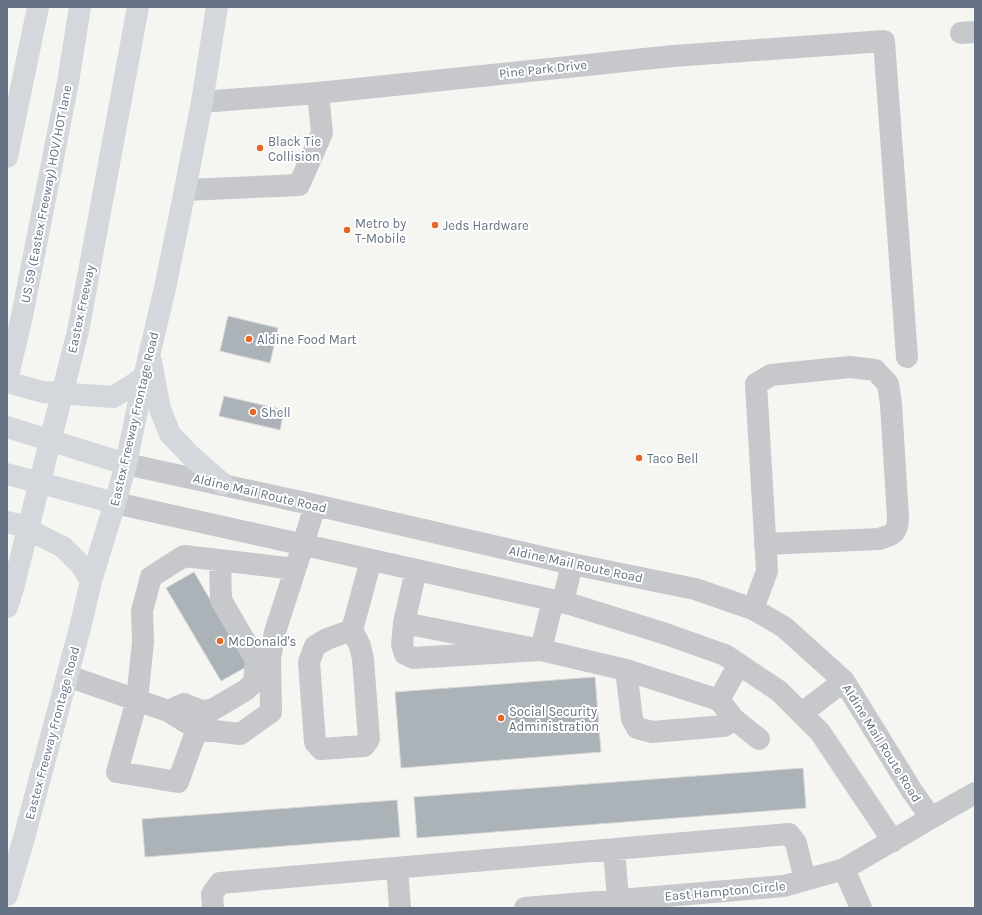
<svg xmlns="http://www.w3.org/2000/svg" width="982" height="915" font-family="Karla,sans-serif">
<rect width="100%" height="100%" fill="#f5f6f2"/>
<!-- building -->
<path fill="#abb2b8" stroke="#d7d7d5" d="M228,316l50,12 -8,35 -50,-12z
M224,396l60,14 -4,20 -61,-14z
M194,572l28,48 33,42 -34,19 -55,-93z
M595,677l6,75 -200,16 -6,-76z
M803,768l3,40 -389,30 -3,-41z
M397,800l3,37 -255,20 -3,-38z"/>
<g fill="none" stroke-linecap="round" stroke-linejoin="round">
<!-- minor -->
<path stroke="#c6c8cc" stroke-width="22" d="M961,33l14,-1
M202,102l116,-9 355,-37 211,-15 23,316
M185,190l114,-5 23,-52 -4,-40
M126,464l189,41 257,59 123,25 58,20 31,18 60,54 68,110 19,27
M115,503l455,101 96,30 59,21 54,36 41,41 73,109
M416,570l-12,53 137,27 12,-50
M563,602l9,-38
M753,609l14,-38 -11,-187 15,-9 79,-8 25,3 13,14 3,20 7,114c-1,16 -4,16 -19,21l-114,5
M404,623l-2,22 3,9 8,4 128,-8 85,20 6,49 5,9 15,4 72,-6 10,-7 -15,-19 20,-36
M352,630l-25,9 -12,7 -6,16 6,80 6,7 43,-3 5,-7 -6,-80 -3,-13 -8,-16 19,-70
M626,670l93,30
M68,676l100,35 29,18 43,5 31,-22 -1,-54 5,-26 28,-87 12,-40
M168,711l16,-7 17,7 11,-1 34,-20 8,-8 2,-22 -35,-60 -1,-40
M802,713l42,-32
M734,719l25,20
M197,729l-19,53 -61,-10 20,-72 6,-58 -1,-31 9,-34 33,-21 111,13
M614,849l4,51
M397,868l3,40
M844,869l17,39
M213,908l-1,-14 8,-11 569,-49 7,9 9,37
M525,908l259,-22 60,-17 87,-51 44,-25"/>
<!-- major -->
<path stroke="#d4d8dc" stroke-width="22" d="M151,361l9,48 10,25 21,22 32,28
M7,382l36,10 70,5 15,-9 16,-11
M7,427l119,37
M7,474l108,29
M7,522l12,3 44,22 18,18 10,16
M7,895l17,-57 56,-210 11,-47 24,-78 11,-39 18,-87 21,-89 20,-98 17,-88 15,-95"/>
<!-- highway -->
<path stroke="#d4d8dc" stroke-width="22" d="M7,157l31,-150
M7,380l15,-64 46,-234 12,-75
M7,607l5,-15 66,-261 60,-324"/>
</g>
<!-- markers -->
<g fill="#e36725" stroke="#fff" stroke-width="1.5">
<circle cx="260" cy="148" r="4"/>
<circle cx="435" cy="225" r="4"/>
<circle cx="347" cy="230" r="4"/>
<circle cx="249" cy="339" r="4"/>
<circle cx="253" cy="412" r="4"/>
<circle cx="639" cy="458" r="4"/>
<circle cx="220" cy="641" r="4"/>
<circle cx="501" cy="718" r="4"/>
</g>
<g text-anchor="middle" dominant-baseline="central" stroke-width="4" stroke-linejoin="round" paint-order="stroke">
<!-- street labels -->
<g font-size="13" fill="#647283" stroke="#fff">
<text transform="translate(543 69) rotate(-6)">Pine Park Drive</text>
<text transform="translate(46 194) rotate(-79)">US 59 (Eastex Freeway) HOV/HOT lane</text>
<text transform="translate(81 309) rotate(-78)">Eastex Freeway</text>
<text transform="translate(134 419) rotate(-77)">Eastex Freeway Frontage Road</text>
<text transform="translate(260 493) rotate(13)">Aldine Mail Route Road</text>
<text transform="translate(576 564) rotate(12)">Aldine Mail Route Road</text>
<text transform="translate(52 733) rotate(-75)">Eastex Freeway Frontage Road</text>
<text transform="translate(882 743) rotate(58)">Aldine Mail Route Road</text>
<text transform="translate(725 891) rotate(-5)">East Hampton Circle</text>
</g>
<!-- poi labels -->
<g font-size="13" fill="#647283" stroke="#fff" text-anchor="start">
<text x="268" y="141">Black Tie<tspan x="268" dy="15">Collision</tspan></text>
<text x="355" y="223">Metro by<tspan x="355" dy="15">T-Mobile</tspan></text>
<text x="443" y="225">Jeds Hardware</text>
<text x="257" y="339">Aldine Food Mart</text>
<text x="261" y="412">Shell</text>
<text x="647" y="458">Taco Bell</text>
<text x="228" y="641">McDonald's</text>
<text x="509" y="711">Social Security<tspan x="509" dy="15">Administration</tspan></text>
</g>
</g>
<!-- border -->
<rect width="982" height="915" fill="none" stroke="#647283" stroke-width="16"/>
</svg>
